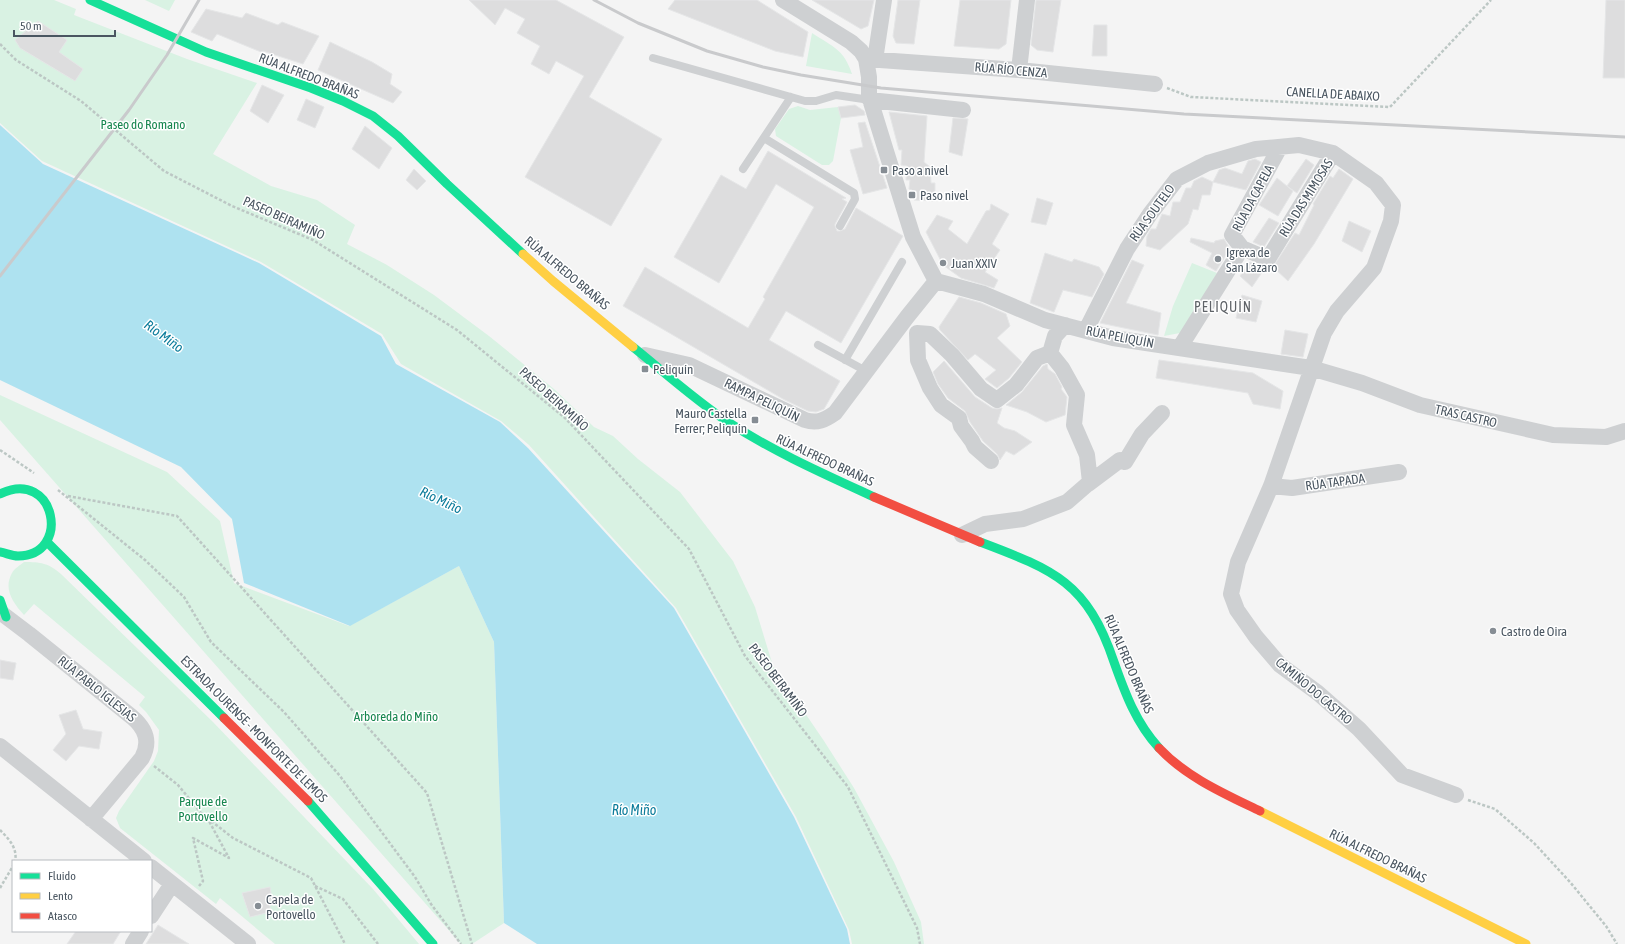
<svg xmlns="http://www.w3.org/2000/svg" width="1625" height="944" font-family="'Asap Condensed',sans-serif">
<rect width="100%" height="100%" fill="#f4f4f4"/>
<!-- green -->
<path fill="#d9f2e3" d="M0,0h54l22,9 -2,6 113,44 70,24 -44,71 58,32 46,14 38,25 -8,19 40,21 47,30 55,41 65,53 40,38 19,9 25,23 42,33 53,69 22,46 18,59 51,75 30,47 40,74 27,60 3,22h-72l-3,-14 -53,-113 -120,-209 -147,-163 -28,-24 -100,-57 -19,-30 -121,-72 -219,-101 -42,-38z
M145,0h30l-6,11z
M812,33c21,14 32,16 40,41l-46,-8z
M798,106l12,4 28,-3 3,11 -8,43 -4,4h-7l-46,-29 -1,-7 14,-20z
M1192,263l25,10 -23,40 -14,20 -16,3 9,-30z
M0,395l167,77 53,49 14,62 115,43 110,-60 35,76 10,281 -32,21h-11l-461,-524z
M24,562c17,0 24,1 37,12l152,148 160,167 46,55h-144l-55,-46 -4,6 -96,-76 -4,-10 3,-7 35,-50 4,-10 1,-21 -13,-18 -7,-7 6,-8 -111,-93 -10,11c-11,-12 -21,-26 -12,-42 2,-4 8,-8 12,-11z"/>
<!-- water -->
<path fill="#aee2f0" d="M0,125l43,39 216,99 122,73 15,28 104,58 28,26 146,160 120,209 53,112 3,15h-313l-33,-21 -10,-281 -35,-76 -109,60 -106,-43 -12,-64 -51,-52 -181,-87z"/>
<!-- building -->
<path fill="#ddddde" stroke="#e5e6e7" d="M469,0h87l68,37 -35,60 73,42 -51,87 -86,-49 59,-101 -28,-15 -7,13 -18,-10 9,-18 -23,-13 8,-14 -20,-11 -10,17z
M675,0h82l51,32 -5,25 -28,-6 -107,-42z
M812,0h62l-6,26 -7,3z
M898,0h22l-6,44 -18,-1 -3,-7z
M960,0h51l-5,44 -7,5 -45,-3z
M1036,0h25l-8,52 -16,-2 -6,-5z
M1606,0h19v78h-22z
M206,9l36,9 4,-5 32,12 4,-3 37,14 -16,28 -40,-13 -2,1 -44,-18 -5,7 -21,-9z
M38,21l29,19 -8,12 24,17 -8,12 -55,-33 -5,-8z
M1094,25h13v31h-15z
M330,42l42,20 20,12 -2,10 12,8 -9,11 -75,-33z
M262,85l22,10 -16,28 -18,-12z
M306,99l18,8 -9,21 -18,-8z
M855,105l9,6 1,4 -24,3 -3,-11z
M889,112l38,4 -3,46 6,5 1,16h4v18l-21,-1 -2,-10 -3,-1 1,-9h-4l1,-14 -6,-1 1,-15h-3z
M953,118l15,1 -6,37 -13,-4z
M865,122l22,66 -24,6 -13,-44 13,-3 -5,-24z
M365,126l27,22 -13,21 -27,-20z
M768,151l78,47 -4,1 5,3 -12,22v2l2,5h3l5,-2 11,-21 47,28 -62,107 -55,-32 -17,29 71,41 -16,28 -8,3 -8,-1 -25,-12 -160,-93 22,-39 103,61 17,-29 -2,-2 51,-90 -38,-23 -57,99 -45,-26 47,-82 25,14z
M1255,159l6,3 -15,28 -33,-8 6,-12 6,-2 17,6 6,-13z
M1306,159l8,6 -17,28 -10,-7z
M414,169l12,12 -9,9 -11,-10z
M1339,169l14,10 -39,65 -26,37 -15,-14 22,-34 4,2 15,-30 -1,-1 17,-28 3,2z
M1202,177l11,5 -3,13h-8l-4,15 -5,-1 -5,15 -28,26 -14,-4 1,-10 4,-7h5l6,-15 8,2 3,-14h7l6,-14h5l3,-7z
M1277,178l16,13 -15,25 -19,-11z
M1037,198l16,5 -7,22 -15,-3z
M991,204l18,10 -17,30 8,6 -15,22 13,8 -4,8 -33,-10 -18,-13 -17,-33 11,-17 16,6 -5,8 19,15 19,-33 4,-1z
M1269,218l10,5 -15,24 -11,-5z
M1349,221l22,10 -9,21 -20,-11z
M1191,238l23,5 1,-2 9,-2 6,10 -14,22 -10,-6 6,-12 -22,-11z
M1045,253l27,9 2,-3 25,8 5,7 -12,23 -29,-7 -9,22 -24,-9z
M1132,260l12,5 -18,38 35,10 -3,22 -58,-12z
M1250,262l15,6 -13,19 -12,-11z
M1242,295l20,6 -6,21 -20,-4z
M959,297l22,6 25,11 4,12 -13,12 25,24 -13,16 -12,10 -12,-9 11,-9 -21,-16 -7,6 -28,-30 -1,-3z
M1285,330l23,4 -5,23 -22,-3z
M1159,360l94,13 30,18 -3,18 -27,-5 -5,-11 -92,-15z
M944,361l31,36 17,11 5,1 5,-1 -5,15 7,5 11,3 17,11 -18,13 -8,-4 -6,9 -3,-6 -14,-13 -13,-19 -5,-11 -17,-13 -10,-14 -5,-12z
M1047,364l1,5 7,5 7,13 -1,2 6,8 -2,18 -19,7 -19,-10 -21,-7 16,-13 21,-26z
M0,660l16,3 -3,17 -13,-2z
M76,710l7,19 19,3 -3,17 -20,-3 -13,15 -13,-11 13,-16 -7,-19z
M270,887l2,13h-2v12l-20,5 -8,-24z
M158,925l31,19h-43z
M76,931h45l-8,13h-46z"/>
<g fill="none" stroke-linecap="round" stroke-linejoin="round">
<!-- path -->
<path stroke="#bcc7c4" stroke-width="2.5" stroke-dasharray="3 2" stroke-linecap="butt" d="M0,44l16,16 65,41 83,70 68,35 81,34 144,90 108,88 124,131 56,107 103,131 69,141 3,16
M1167,88l24,9 199,10 101,-107
M0,450l34,23
M58,490l87,70 39,37 27,45 73,70 56,64 75,101 16,27 30,40
M68,496l109,20 250,277 45,151
M154,766l24,19 23,28 32,25 78,40 34,66
M1468,800l27,9 39,34 36,39 36,44 11,18
M0,830c8,8 18,18 15,31
M199,886l4,-5 -10,-43 36,20 -20,-37
M315,886l28,13 35,45
M0,888l13,-22"/>
<!-- lane -->
<path stroke="#ced0d2" stroke-width="8" d="M653,58l152,43h11l20,-6 34,5
M764,138l90,55 1,6 -15,27
M743,169l48,-72
M818,345l48,26
M845,360l57,-98"/>
<!-- street -->
<path stroke="#ced0d2" stroke-width="16" d="M783,0l68,42 10,9 5,8 3,18v19l17,55 27,86 23,44
M866,59l153,11 136,14
M875,60l9,-60
M1019,70l8,-70
M870,100l93,10
M1242,248l26,11 65,-106
M1242,248l-10,-13 48,-88
M936,281l48,13 61,26 68,18 198,30 51,15 58,22 133,30 53,2 19,-6
M1086,330l41,-81 23,-35 27,-35 31,-16 48,-14 43,-4 34,8 43,30 17,22 -2,16 -17,47 -37,43 -13,22 -53,153 -33,76 -7,32 6,16 19,27 24,28 38,28 41,36 43,46 54,20
M917,333l13,1 22,21 29,34 16,11 19,-15 21,-27 13,-5
M917,333l1,27 12,28 11,17 18,13 2,8 11,15 3,6 16,14
M1180,347l62,-99
M645,355l44,10 116,55c12,4 20,0 30,-7l72,-96 29,-36
M1088,484l32,-24 5,2 17,-28 20,-21
M1271,486l21,2 107,-16
M962,535l23,-11 38,-5 44,-17 23,-20 -3,-27 -13,-30 3,-30 -15,-27 -12,-15 5,-17 10,-11
M0,612l29,22 103,83c13,11 19,24 10,41l-51,61
M0,746l144,115
M151,867l97,77
M151,916l21,-32
M133,944l8,-13"/>
<!-- fast -->
<path stroke="#16e098" stroke-width="9" d="M90,0l116,52 105,36 32,13 30,15 25,20 49,48 76,70
M633,347c31,25 62,53 95,75 46,30 96,52 146,75
M0,494c56,-27 72,62 18,62 -6,0 -12,-3 -18,-4
M47,542l177,176
M980,542c74,28 107,40 134,120 11,31 22,61 45,86
M0,600l6,17
M308,801l125,143"/>
<!-- slow -->
<path stroke="#ffcf43" stroke-width="9" d="M523,254l30,27 80,66
M1260,811l266,133"/>
<!-- jam -->
<path stroke="#f24e42" stroke-width="9" d="M874,497l106,45
M224,718l84,83
M1159,748c27,29 66,46 101,63"/>
<!-- rail -->
<path stroke="#c9cacc" stroke-width="3" d="M594,0l44,23 69,28 56,16 38,8 80,13 303,26 441,23
M0,276l129,-166 38,-55 32,-55"/>
</g>
<!-- markers -->
<g fill="#868d94" stroke="#fff" stroke-width="1.5">
<rect x="880" y="166" width="8" height="8" rx="2"/>
<rect x="908" y="191" width="8" height="8" rx="2"/>
<circle cx="1218" cy="259" r="4"/>
<circle cx="943" cy="263" r="4"/>
<rect x="641" y="365" width="8" height="8" rx="2"/>
<rect x="751" y="416" width="8" height="8" rx="2"/>
<circle cx="1493" cy="631" r="4"/>
<circle cx="258" cy="906" r="4"/>
</g>
<g text-anchor="middle" dominant-baseline="central" stroke-width="3" stroke-linejoin="round" paint-order="stroke">
<!-- street labels -->
<g font-size="13" fill="#4a5661" stroke="#fff">
<text transform="translate(1011 70) rotate(5)">RÚA RÍO CENZA</text>
<text transform="translate(309 76) rotate(21)">RÚA ALFREDO BRAÑAS</text>
<text transform="translate(1333 94) rotate(3)">CANELLA DE ABAIXO</text>
<text transform="translate(1253 198) rotate(-62)">RÚA DA CAPELA</text>
<text transform="translate(1306 198) rotate(-58)">RÚA DAS MIMOSAS</text>
<text transform="translate(1152 213) rotate(-54)">RÚA SOUTELO</text>
<text transform="translate(284 218) rotate(24)">PASEO BEIRAMIÑO</text>
<text transform="translate(567 273) rotate(40)">RÚA ALFREDO BRAÑAS</text>
<text transform="translate(1120 337) rotate(11)">RÚA PELIQUÍN</text>
<text transform="translate(554 399) rotate(42)">PASEO BEIRAMIÑO</text>
<text transform="translate(762 400) rotate(26)">RAMPA PELIQUÍN</text>
<text transform="translate(1466 416) rotate(13)">TRAS CASTRO</text>
<text transform="translate(825 460) rotate(25)">RÚA ALFREDO BRAÑAS</text>
<text transform="translate(1335 482) rotate(-8)">RÚA TAPADA</text>
<text transform="translate(1129 664) rotate(67)">RÚA ALFREDO BRAÑAS</text>
<text transform="translate(778 680) rotate(53)">PASEO BEIRAMIÑO</text>
<text transform="translate(97 689) rotate(39)">RÚA PABLO IGLESIAS</text>
<text transform="translate(1314 691) rotate(40)">CAMIÑO DO CASTRO</text>
<text transform="translate(254 729) rotate(45)">ESTRADA OURENSE - MONFORTE DE LEMOS</text>
<text transform="translate(1378 856) rotate(26)">RÚA ALFREDO BRAÑAS</text>
</g>
<!-- park labels -->
<g font-size="13" fill="#17864f" stroke="#fff">
<text x="143" y="124">Paseo do Romano</text>
<text x="396" y="716">Arboreda do Miño</text>
<text x="203" y="801">Parque de<tspan x="203" dy="15">Portovello</tspan></text>
</g>
<!-- poi labels -->
<g font-size="13" fill="#4a5661" stroke="#fff" text-anchor="start">
<text x="892" y="170">Paso a nivel</text>
<text x="920" y="195">Paso nivel</text>
<text x="1226" y="252">Igrexa de<tspan x="1226" dy="15">San Lázaro</tspan></text>
<text x="951" y="263">Juan XXIV</text>
<text x="653" y="369">Peliquín</text>
<text x="747" y="413" text-anchor="end">Mauro Castella<tspan x="747" dy="15">Ferrer; Peliquín</tspan></text>
<text x="1501" y="631">Castro de Oira</text>
<text x="266" y="899">Capela de<tspan x="266" dy="15">Portovello</tspan></text>
</g>
<!-- neighbourhood labels -->
<g font-size="14" letter-spacing="1" fill="#5f6368" stroke="#fff">
<text x="1223" y="307">PELIQUÍN</text>
</g>
<!-- water labels -->
<g font-size="14" font-style="italic" fill="#0c7c9b" stroke="#fff">
<text transform="translate(164 336) rotate(36)">Río Miño</text>
<text transform="translate(441 500) rotate(25)">Río Miño</text>
<text x="634" y="810">Río Miño</text>
</g>
</g>
<!-- legend -->
<rect x="12" y="860" width="140" height="72" fill="#ffffff" stroke="#b7bbc0"/>
<rect x="20" y="873" width="20" height="6" fill="#16e098" stroke="#b7bbc0"/>
<text x="48" y="880" font-size="12" fill="#4a5661">Fluido</text>
<rect x="20" y="893" width="20" height="6" fill="#ffcf43" stroke="#b7bbc0"/>
<text x="48" y="900" font-size="12" fill="#4a5661">Lento</text>
<rect x="20" y="913" width="20" height="6" fill="#f24e42" stroke="#b7bbc0"/>
<text x="48" y="920" font-size="12" fill="#4a5661">Atasco</text>
<!-- scale -->
<path d="M14 30v6h101v-6" fill="none" stroke="#4a5661" stroke-width="2"/>
<text x="20" y="30" font-size="12" fill="#4a5661" stroke="#ffffff" stroke-width="3" paint-order="stroke">50 m</text>
</svg>
